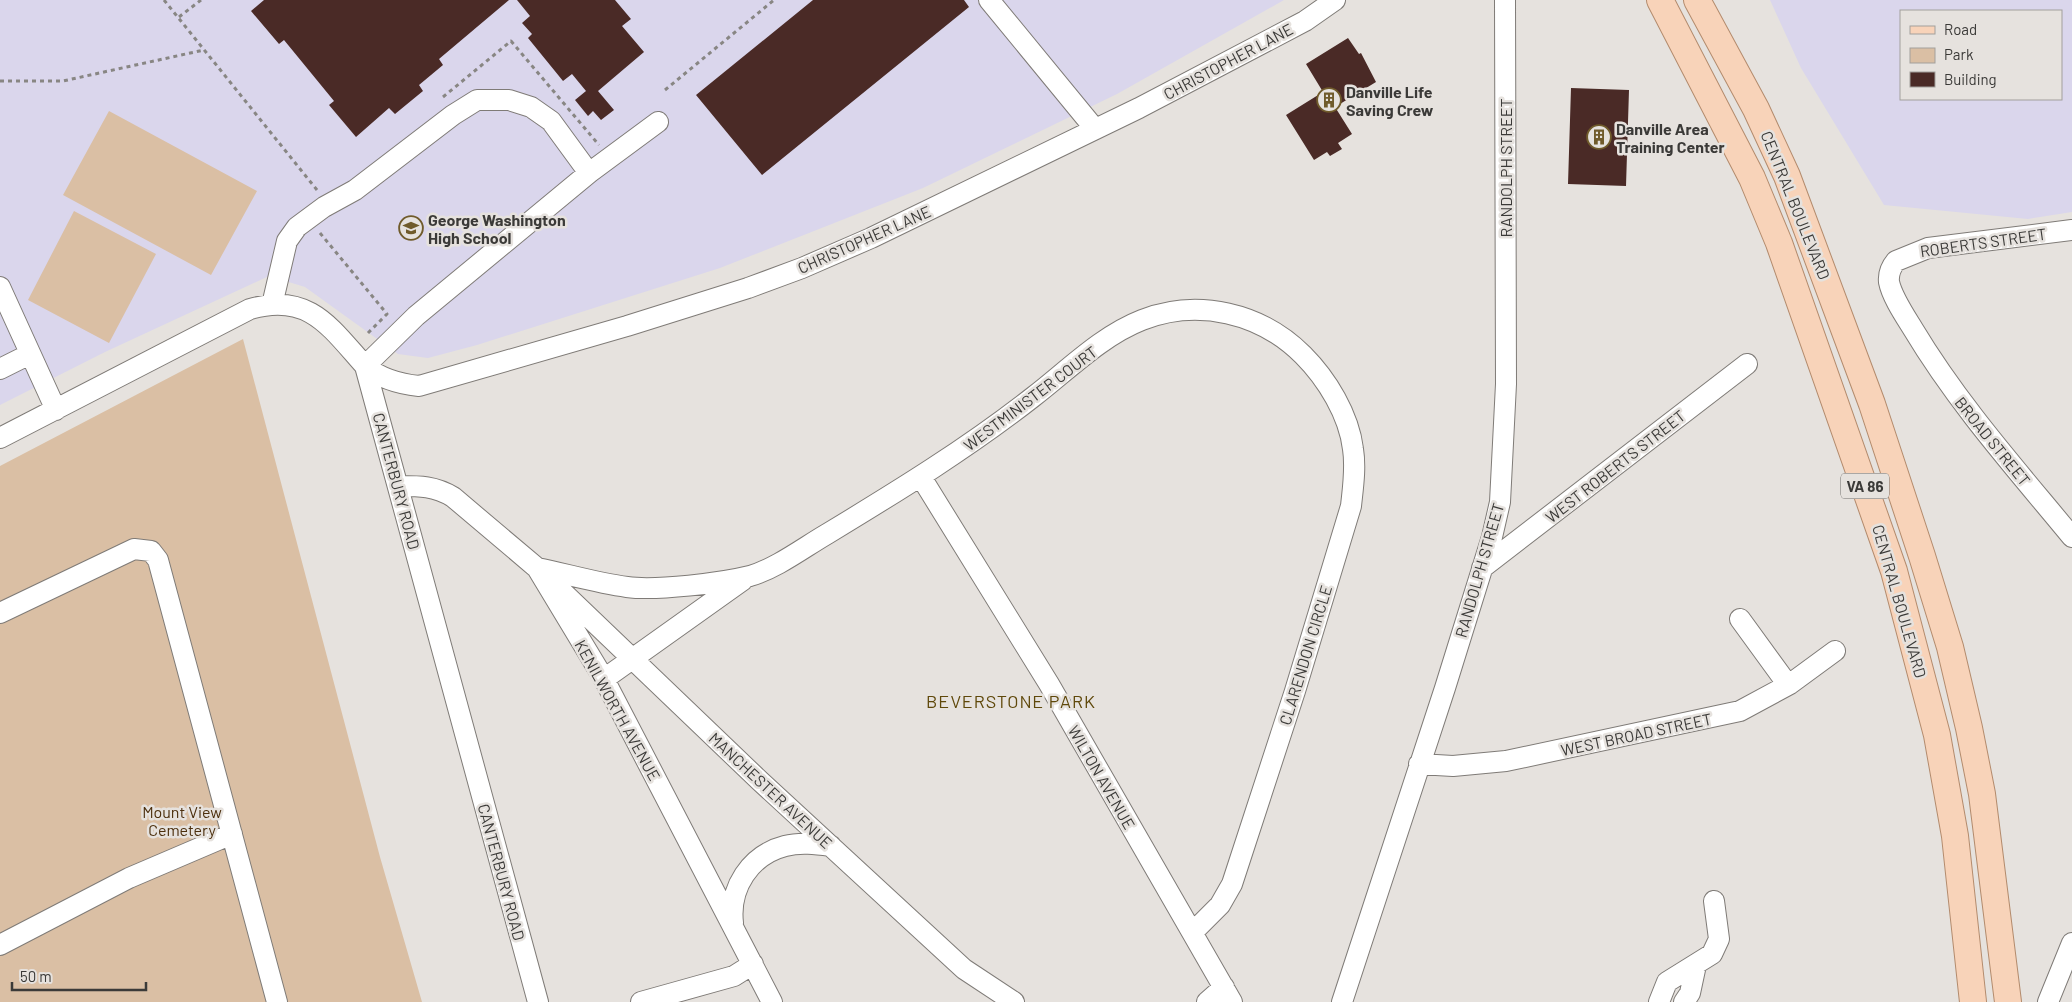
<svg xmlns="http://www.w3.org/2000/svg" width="2072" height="1002" font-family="Barlow,sans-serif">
<rect width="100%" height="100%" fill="#e6e2de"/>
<!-- education -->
<path fill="#dad6ec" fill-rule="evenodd" d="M0,0h1284l-167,94 -194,94 -203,80 -243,77 -49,13 -30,-4 -93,-67 -36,-11 -164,76 -105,53z
M1770,0h302v212l-44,7 -144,-14 -83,-137zM2061,11v88h-160v-88z"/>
<!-- green -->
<path fill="#dabfa4" d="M109,111l148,80 -46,84 -148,-80z
M74,211l82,43 -47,89 -81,-43z
M243,339l137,518 42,145h-422v-536z"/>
<!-- building -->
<path fill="#4a2a26" d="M264,0h245l-70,59 4,6 -24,20 4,6 -28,23 -6,-6 -33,29 -27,-32 5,-4 -50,-61 -5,4 -28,-33z
M517,0h98l16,19 -9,7 22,26 -46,39 16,19 -13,10 -8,-9 -5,5 -13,-16 11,-9 -14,-17 -9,7 -35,-43 4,-4 -10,-11 8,-7z
M813,0h151l5,7 -207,168 -66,-80z
M1348,38l11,16 2,-1 15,29 -41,25 17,27 -14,9 4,6 -12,7 -3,-4 -13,8 -28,-45 37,-23 -17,-28z
M1571,88l58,2 -3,96 -58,-2z"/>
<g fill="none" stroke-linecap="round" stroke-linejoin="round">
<!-- minor casing -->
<g stroke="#7f7b77" stroke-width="22">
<path id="minor" d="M989,0l106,129
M658,122l-69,51 -173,143 -51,50c16,13 34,18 54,20l208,-60 121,-38 54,-20 69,-30 268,-130 166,-87 30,-21
M2072,230l-144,18 -32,13c-5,6 -8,12 -7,21 3,15 16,34 24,47 45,75 103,140 159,208
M0,287l56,123
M272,305l15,-64 10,-14 27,-20 31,-17 98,-75 24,-15h32l22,7 20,14 38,52
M0,369l30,-15
M0,438l250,-129c59,-17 80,18 115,57l173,636
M921,477l128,207 183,318
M399,486c21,0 36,0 54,11l84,71 67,111 168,323
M537,568c30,6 60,15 90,19 29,4 95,-4 123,-11 27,-8 53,-28 77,-42 71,-43 141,-86 206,-137 34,-26 68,-61 109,-77 56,-22 119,-7 161,35 24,24 46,60 50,94 3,19 0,38 -2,57l-56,185 -63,193 -12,21 -27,27
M1482,568l265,-204
M549,579l211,202 204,188 50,33
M0,613l134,-64 17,2 7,9 119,442
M1740,619l48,66
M604,679l139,-99
M1419,764l34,2 53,-5 234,-50 50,-27 45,-33
M733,923c-4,-35 17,-68 52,-77 15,-4 31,-2 46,0
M0,945l129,-67 103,-44
M641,1002l93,-26 19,-12
M1207,1002l17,-15
M1342,1002l103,-314 47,-151 8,-35 6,-118 -1,-384
M1659,1002l8,-20 45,-28 7,-15 -5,-38
M1684,1002l6,-9 6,-28
M2048,1002l24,-59"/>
</g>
<!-- major casing -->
<g stroke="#b38b6d" stroke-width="28">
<path id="major" d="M1660,0l92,178 27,65 115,328 43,164 18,101 18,166
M1697,0l59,109 31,67 85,228 50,152 28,91 19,81 13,66 26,208"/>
</g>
<!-- path -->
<path stroke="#888683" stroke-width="3" stroke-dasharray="4 4" stroke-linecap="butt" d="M164,0l153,190
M179,17l22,-17
M0,81h63l141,-31
M665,90l109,-90
M443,97l68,-56 88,104
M320,233l67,81 -21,21"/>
<!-- minor -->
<use href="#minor" stroke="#fff" stroke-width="20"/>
<!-- major -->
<use href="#major" stroke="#f8d3b9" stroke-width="26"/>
</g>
<!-- icons -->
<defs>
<g id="building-ring" transform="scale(1.25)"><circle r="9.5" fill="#e6e2de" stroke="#705b2b" stroke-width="1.5"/><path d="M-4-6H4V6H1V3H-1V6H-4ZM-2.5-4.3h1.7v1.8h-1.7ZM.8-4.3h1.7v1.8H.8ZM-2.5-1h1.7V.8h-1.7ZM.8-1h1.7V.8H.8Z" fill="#705b2b"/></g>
<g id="school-ring" transform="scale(1.25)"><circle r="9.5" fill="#e6e2de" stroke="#705b2b" stroke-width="1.5"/><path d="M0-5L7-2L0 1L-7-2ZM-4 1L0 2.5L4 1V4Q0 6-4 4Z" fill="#705b2b"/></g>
</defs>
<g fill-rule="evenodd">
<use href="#building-ring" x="1329" y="100"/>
<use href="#building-ring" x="1599" y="137"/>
<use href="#school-ring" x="411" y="228"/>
</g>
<g text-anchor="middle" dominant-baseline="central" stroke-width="5" stroke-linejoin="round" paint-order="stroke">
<!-- shield labels -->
<rect fill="#e6e2de" stroke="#6e6c6a" stroke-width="1" x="1841" y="473.5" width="48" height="25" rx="4"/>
<g font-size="15" font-weight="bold" fill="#3b3a38">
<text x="1865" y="486">VA 86</text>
</g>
<!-- street labels -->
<g font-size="16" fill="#3b3a38" stroke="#e6e2de">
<text transform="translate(1228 61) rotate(-28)">CHRISTOPHER LANE</text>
<text transform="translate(1505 168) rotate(-90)">RANDOLPH STREET</text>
<text transform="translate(1796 205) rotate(68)">CENTRAL BOULEVARD</text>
<text transform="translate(864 239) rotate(-24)">CHRISTOPHER LANE</text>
<text transform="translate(1983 242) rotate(-8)">ROBERTS STREET</text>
<text transform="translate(1030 398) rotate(-37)">WESTMINISTER COURT</text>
<text transform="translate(1993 441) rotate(51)">BROAD STREET</text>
<text transform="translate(1615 466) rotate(-38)">WEST ROBERTS STREET</text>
<text transform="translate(397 481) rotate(75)">CANTERBURY ROAD</text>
<text transform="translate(1479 570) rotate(-74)">RANDOLPH STREET</text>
<text transform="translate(1900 601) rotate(74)">CENTRAL BOULEVARD</text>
<text transform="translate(1305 655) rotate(-73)">CLARENDON CIRCLE</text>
<text transform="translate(618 710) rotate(61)">KENILWORTH AVENUE</text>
<text transform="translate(1636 734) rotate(-12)">WEST BROAD STREET</text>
<text transform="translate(1102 777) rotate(60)">WILTON AVENUE</text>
<text transform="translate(771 790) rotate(43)">MANCHESTER AVENUE</text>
<text transform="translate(502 872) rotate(75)">CANTERBURY ROAD</text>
</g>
<!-- poi labels -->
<g font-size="16" font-weight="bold" fill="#3b3a38" stroke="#e6e2de" text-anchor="start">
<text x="1346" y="91">Danville Life<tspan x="1346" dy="18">Saving Crew</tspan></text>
<text x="1616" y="128">Danville Area<tspan x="1616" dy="18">Training Center</tspan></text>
<text x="428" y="219">George Washington<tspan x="428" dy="18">High School</tspan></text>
</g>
<!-- park labels -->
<g font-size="16" fill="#4c2f0d" stroke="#e6e2de">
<text x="182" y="811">Mount View<tspan x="182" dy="18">Cemetery</tspan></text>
</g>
<!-- neighbourhood labels -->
<g font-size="18" letter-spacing="1" fill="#5f480a" stroke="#e6e2de">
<text x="1011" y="701">BEVERSTONE PARK</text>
</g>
</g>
<!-- legend -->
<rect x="1900" y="10" width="162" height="90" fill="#e6e2de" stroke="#a29f9c"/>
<rect x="1910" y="26" width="25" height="8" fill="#f8d3b9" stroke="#a29f9c"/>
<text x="1944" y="35" font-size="15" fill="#3b3a38">Road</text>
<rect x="1910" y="48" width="25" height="15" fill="#dabfa4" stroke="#a29f9c"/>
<text x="1944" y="60" font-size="15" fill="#3b3a38">Park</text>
<rect x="1910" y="72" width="25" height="15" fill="#4a2a26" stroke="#a29f9c"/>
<text x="1944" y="85" font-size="15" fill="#3b3a38">Building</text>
<!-- scale -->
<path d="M12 982v8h134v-8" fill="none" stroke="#3b3a38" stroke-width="2.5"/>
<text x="20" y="982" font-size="15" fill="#3b3a38" stroke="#e6e2de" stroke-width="4" paint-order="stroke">50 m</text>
</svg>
